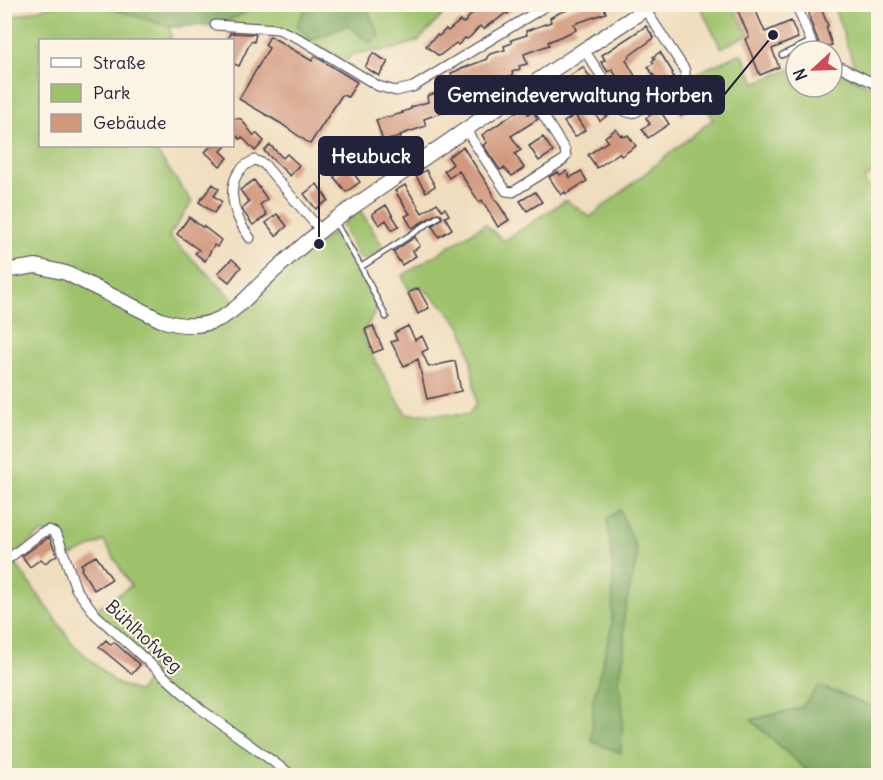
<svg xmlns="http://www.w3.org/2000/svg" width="883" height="780" font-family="Delius,sans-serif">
<rect width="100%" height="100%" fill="#fcf5e5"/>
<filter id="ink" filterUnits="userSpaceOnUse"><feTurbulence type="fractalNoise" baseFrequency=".0167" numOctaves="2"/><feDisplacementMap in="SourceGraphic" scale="12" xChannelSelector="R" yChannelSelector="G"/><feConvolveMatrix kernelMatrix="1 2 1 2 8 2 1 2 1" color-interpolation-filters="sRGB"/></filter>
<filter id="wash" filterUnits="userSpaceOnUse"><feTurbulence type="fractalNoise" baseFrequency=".008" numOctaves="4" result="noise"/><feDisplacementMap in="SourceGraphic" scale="24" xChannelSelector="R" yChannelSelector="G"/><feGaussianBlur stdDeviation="1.35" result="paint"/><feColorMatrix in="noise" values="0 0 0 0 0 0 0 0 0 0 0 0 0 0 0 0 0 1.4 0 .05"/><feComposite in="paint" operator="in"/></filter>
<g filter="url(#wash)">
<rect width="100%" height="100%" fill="#f0ddbd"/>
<!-- green -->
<path fill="#9ec26c" stroke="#607254" stroke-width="1.5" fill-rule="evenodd" d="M101,4l69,23 1,13h-131v106h118v8l34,48 -23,34 73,72 42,-39 49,-36 6,1 20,35 18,40 -15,25 12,25 32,55 62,1 8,-11c-3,-24 -4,-58 -16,-78 -10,-16 -27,-29 -40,-40l-11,4 -7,-14 83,-52 19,17 62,-41 24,17 123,-98 -7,-12 4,-2 -19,-30 51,-22 13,30 41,-16v20h36v-19l46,21v79l-14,12 14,20v320l-4,1v13l4,7v143l-5,23 -36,-15 -36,16 -50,12 61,55 -807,1v-757l49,-14zM41,533h14l10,26 39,-18 27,45 -41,27 64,58 -15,21 -23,-9 -43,-39 -62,-87z
M263,5h44l-10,20h51l31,11 -14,-31h87l-34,36 -24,8 -42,5 -5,7 -69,-32 -61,-4z
M699,5h33l16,30 -27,13z
M833,5h45v76l-22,-11z
M360,210l24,38 -18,10h-7l-17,-33z"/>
<!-- forest -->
<path fill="#7ea860" stroke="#50654e" stroke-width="1.5" d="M101,5h162l-46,20 -47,2z
M307,5h58l15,32 -10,6 -22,-18 -37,15 -14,-15z
M620,510l16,38 1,9 -13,58v39l-5,27 4,30 -2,42 -29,-11 1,-42 19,-75 1,-56 -6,-50z
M878,684v91h-66l-61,-55 50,-12 18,-22 54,21z"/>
<g id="blocks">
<!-- building -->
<path fill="#d2987e" d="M486,4h29l-7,10 -2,-1 -13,10 -1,-1 -8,7 -4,-3 -9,10 -4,3 -2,-1 -7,7 -2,-2 -17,13 -13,-10 11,-11 2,1 7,-7 2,2 12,-10 4,2 9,-11 1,1z
M584,4h19l3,9 -32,11 2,6 -28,12 1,3 -25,9 3,10 -8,2 1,3 -8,3 1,3 -21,6 1,3 -17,8 -28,9 3,8 -27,10 2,7 -26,9 1,2 -18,4 -7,-21 27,-7 -1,-1 9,-3v-2l17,-5 -1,-6 28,-10 -4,-13 36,-14v-2l3,-3 15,-4 -1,-4 8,-3 -1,-3 16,-5 -1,-4 25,-9 -1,-4 9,-5z
M735,4h18l12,28 26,-11 7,17 -26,11 7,18 -19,8 -15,-36 4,-2z
M821,8l7,18 -2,1 6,18 -11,3 -11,-28 -1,-8z
M646,26l8,12 -25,18 1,1 -4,3 13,23 2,-1 6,9 -5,3 2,2 -7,4 -1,-2 -4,3 -20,-32 -4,3 -7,-10 4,-2 -3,-5z
M230,33l26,1 -2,8 -3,-1 -12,25 -7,-3v-23h-4z
M270,36l42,25 3,-5 42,26 -9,15 -6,-2 -32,49 -30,-21 -41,-24 30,-51 -4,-3z
M660,52l13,21 -1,1 2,4 -9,6 -3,-4 -3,3 -11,-16 6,-4 -2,-2 3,-2 -2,-2z
M373,53l15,9 -9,14 -14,-9z
M583,67l9,13 -43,31 -5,-7 2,-2 -5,-7z
M686,92l9,14 -14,10 -8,-16z
M603,97l9,15 -12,9 -10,-15z
M524,107l4,7 5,-2 5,7 -27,17 10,14 -6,4 9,14 -12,8 -8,-8 -4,2 -17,-25 4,-2 -5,-8z
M659,109l10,15 -21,14 -6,-9 8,-5 -4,-6z
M575,115l10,15 -10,7 -11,-15z
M232,118l9,1 13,17 2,-3 8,8 -9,10 -13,-14 -2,2 -8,-7z
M616,129l5,7 2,-1 1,2 4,-2 8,11 -15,10 -2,-3 -22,15 -9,-13 20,-14 -3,-4z
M543,137l10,15 -14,9 -10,-15z
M270,145l13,13 4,-4 12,11 -9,11 -26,-25z
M211,146h15l-5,5 7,7 -8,8 -15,-14z
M463,147l30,46 -1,1 17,26 -11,7 -16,-27 -3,2 -20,-31 -10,7 -5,-7 9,-7 -5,-7z
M348,166l12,16 -14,10 -12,-15z
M426,170l9,16 -9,6 -10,-16z
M566,171l4,7 11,-7 6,10 -21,13 -1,-2 -4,3 -12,-18 9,-5 2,3z
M254,180l13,19 -7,6 7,10 -14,10 -9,-12 -2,-5 7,-6 -9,-12z
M213,184l6,5 -5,7 8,6 -8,11 -15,-11z
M317,184l11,16 -12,9 -12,-15z
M405,185l17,28 15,-10 5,7 3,-2 4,7 -4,2 7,12 -13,8 -7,-11 10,-8 -1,-4 -3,-1 -26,15 -7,-12 5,-2 -15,-23z
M535,192l7,10 -15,9 -7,-10z
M386,205l13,21 -7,4 -6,-10 -7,5 -7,-11z
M277,214l10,12 -11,10 -10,-13z
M189,217l13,10 1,-1 18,14 -4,7 -3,-2 -9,16 -10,-8 4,-3 -22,-16z
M415,237l5,9 -7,5 3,5 -14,9 -9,-13z
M232,259l9,8 -12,15 -11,-9z
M418,288l11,20 -11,6 -10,-21z
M373,326l10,23 -10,4 -8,-24z
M408,326l7,14 7,-4 6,13 -6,3 7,15 26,-6 6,30 -34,8 -9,-40 -14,7 -13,-24 6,-2 -3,-7z
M49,537l8,18 -12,8 -4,-4 -11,8 -8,-11z
M96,556l16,23 -18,11 -13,-21 2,-2 -2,-3z
M106,640l5,5 3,-3 26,23 -8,9 -33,-27z"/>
</g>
</g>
<g filter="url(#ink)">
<use href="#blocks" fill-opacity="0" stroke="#413e4e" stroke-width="1.5"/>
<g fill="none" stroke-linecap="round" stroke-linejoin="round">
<!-- lane casing -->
<g stroke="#413e4e" stroke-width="7">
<path id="lane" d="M782,55l28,-13
M335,222l26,45 25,50
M361,267l77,-50"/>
</g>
<!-- street casing -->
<g stroke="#413e4e" stroke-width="11">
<path id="street" d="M796,4l19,47
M215,25l63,4 24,11 76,46 18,5 17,-4 136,-83
M584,50l41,61 5,2 6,-1 49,-33v-9l-40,-61
M832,63l46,22
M465,129l41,62 7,1 49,-31 4,-5 -1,-6 -39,-62
M250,238c-18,-23 -30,-64 5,-78l9,4 57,67
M4,562l37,-29 8,-3 6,3 4,7 17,49 20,26 107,96 90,65"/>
</g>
<!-- secondary casing -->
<g stroke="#413e4e" stroke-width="16">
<path id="secondary" d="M4,271l32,-5 30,7 95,47c18,6 39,8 58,-1 18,-8 37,-32 52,-45 20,-19 41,-37 63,-54l192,-132 127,-84"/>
</g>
<!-- lane -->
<use href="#lane" stroke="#fff" stroke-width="4.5"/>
<!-- street -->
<use href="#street" stroke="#fff" stroke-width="9"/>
<!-- secondary -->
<use href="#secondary" stroke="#fff" stroke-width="14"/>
</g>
</g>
<g text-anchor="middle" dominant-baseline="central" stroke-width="4.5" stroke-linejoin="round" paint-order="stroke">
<!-- street labels -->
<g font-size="18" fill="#22223b" stroke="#fcf5e5">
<text transform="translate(144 636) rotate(43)">Bühlhofweg</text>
</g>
</g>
<!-- callouts -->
<path fill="none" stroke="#22223b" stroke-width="2" d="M773 35L724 95M319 244L319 156"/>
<g fill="#22223b" stroke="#fcf5e5" stroke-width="2">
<circle cx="773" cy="35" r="6"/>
<circle cx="319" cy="244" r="6"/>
</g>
<g fill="#22223b" stroke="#22223b" stroke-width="2">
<rect x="435" y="76" width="289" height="38" rx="6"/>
<rect x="319" y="137" width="104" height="38" rx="6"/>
</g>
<g font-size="20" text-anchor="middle" font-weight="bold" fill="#fff">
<text x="580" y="102">Gemeindeverwaltung Horben</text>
<text x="371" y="163">Heubuck</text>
</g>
<!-- margin -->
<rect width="883" height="780" fill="none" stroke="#fcf5e5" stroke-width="24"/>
<!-- legend -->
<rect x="39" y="39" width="195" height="108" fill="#fcf5e5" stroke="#a5a1a1" stroke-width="1.5"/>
<rect x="51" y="58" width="30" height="9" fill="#ffffff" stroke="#a5a1a1" stroke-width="1.5"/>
<text x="93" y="69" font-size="18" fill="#22223b">Straße</text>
<rect x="51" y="84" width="30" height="18" fill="#9ec26c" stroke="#a5a1a1" stroke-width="1.5"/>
<text x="93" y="99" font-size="18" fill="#22223b">Park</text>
<rect x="51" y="114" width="30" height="18" fill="#d2987e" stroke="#a5a1a1" stroke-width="1.5"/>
<text x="93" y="129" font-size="18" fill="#22223b">Gebäude</text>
<!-- north arrow -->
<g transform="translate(814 69) rotate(248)"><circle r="28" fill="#fcf5e5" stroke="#a5a1a1" stroke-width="1.5"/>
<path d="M0-4.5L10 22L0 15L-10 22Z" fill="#d1495b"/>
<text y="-9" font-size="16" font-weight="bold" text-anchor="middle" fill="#22223b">N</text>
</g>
</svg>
